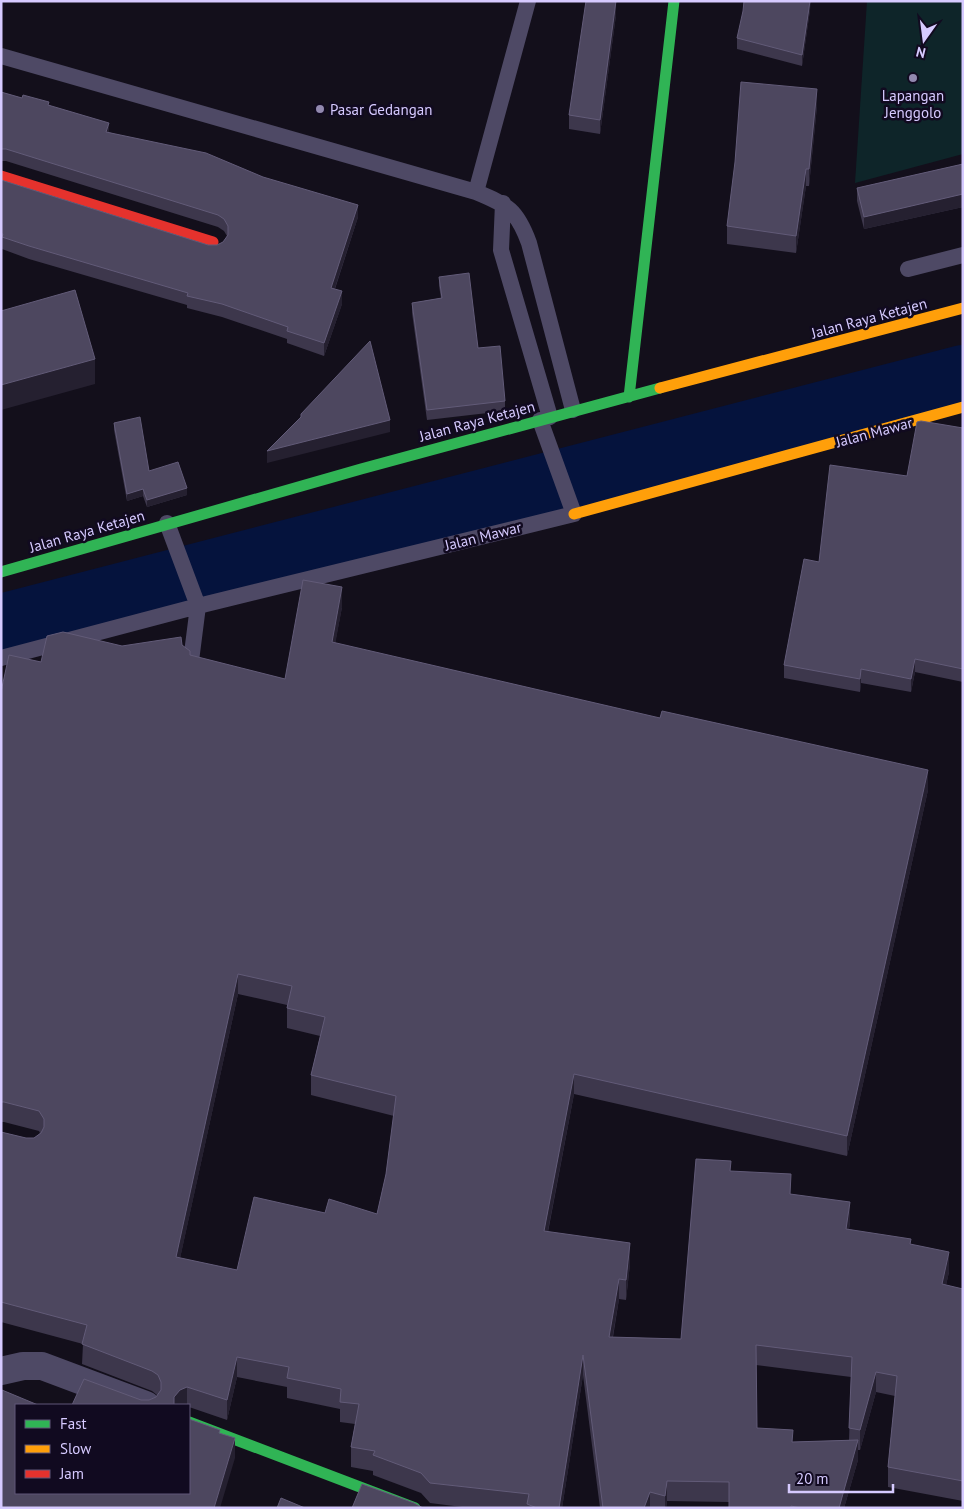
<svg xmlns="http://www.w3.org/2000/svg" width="964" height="1509" font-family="'PT Sans',sans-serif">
<rect width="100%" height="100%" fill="#130f1b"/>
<!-- green -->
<path fill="#0e2529" d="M867,1h96v153l-108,29z"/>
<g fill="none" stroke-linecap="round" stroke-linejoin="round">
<!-- river -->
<path stroke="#05133d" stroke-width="62" d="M1,625l962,-249"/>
<!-- lane -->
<path stroke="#4e4965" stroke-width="16" d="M1,56l475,136c32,13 41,18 53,51l44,167
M476,192l52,-191
M503,203l-2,47 49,167
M908,269l55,-14
M167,523l31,83 -7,55
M1,658l197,-52 376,-92 -34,-94"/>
<!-- street -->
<path stroke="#4e4965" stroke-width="28" d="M1,1371l22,-5h19l104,39"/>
<!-- fast -->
<path stroke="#30b455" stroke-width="11" d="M629,397l45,-396
M1,572l360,-103 299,-81
M189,1422l226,86"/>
<!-- slow -->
<path stroke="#ff9f0a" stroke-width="11" d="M660,388l303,-80
M574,514l389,-107"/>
<!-- jam -->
<path stroke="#e5322d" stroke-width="11" d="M1,176l212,66"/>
</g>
<!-- wall -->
<path fill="#3d374c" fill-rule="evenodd" d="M810,10l-8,56 -65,-17v-11z
M616,15l-16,119 -31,-5v-14z
M1,92l21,6 27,7 60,27 249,85 -23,72 7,15 -18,52 -37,-13v-4l-65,-22 -35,-9v-3l-158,-46 -27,-10v-3h-1v-66l207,65h9l6,-3 4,-6 -3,-5 -6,-4 -212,-66h-5z
M817,106l-8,80h-3l-10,67 -69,-9v-18z
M963,164v43l-99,22 -7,-28v-13z
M439,277l39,71 27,53v10l-78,9 -15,-107v-10l29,-5 -2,-12z
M114,423l35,48 38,24 -40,12 -4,-11 -16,5 -13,-71z
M963,428v254l-48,-10 -4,20 -50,-9 -1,9 -76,-14v-13l35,-103 88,-86z
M342,607l-7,36 593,147 -81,366 -273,-62 -26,138 82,32 -4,36 -7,-1 -6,38 68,2 50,-168 60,23 59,28 -1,7 62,15 38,28 -3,13 17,4v212l-75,-14v-20l7,-71 -19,-4 -16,58h-2v10l-14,48h-115v-6l-62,-1 -1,7h-66l-17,-133 -21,133h-92l-40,-5 -9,-10 -48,-18v-4l-22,-4v-20l4,-23 -15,-2v-13l-53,-11v-11l-50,-10 -10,43 -38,-13v-2h-117l69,-5h8l7,-3 1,-2 -5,-4 -70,-27 1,-20 -82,-22v-190l25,6h8l6,-5 -1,-2 -35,-9h-3v-430l40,-30 81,-16 60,-1 8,10 95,24zM238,994l49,11v23l33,8 -9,39v20l83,21 -8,58 -9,40 -52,-1 -88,57 -57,-12zM756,1365l95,12 -2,63 -56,2 -36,-14z"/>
<!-- shaded-wall -->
<path fill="#252030" d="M616,1v14l-16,119v-14z
M810,1h1l-1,9 -8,56v-11z
M817,89v17l-8,80v-17z
M109,123v12l-3,-3z
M806,169v17l-10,67v-17z
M963,194v13l-99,22v-12z
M358,205v12l-27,83v-12z
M342,291v13l-18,52v-13z
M95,359v25l-94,26v-25z
M390,420v12l-123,31v-12z
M187,488v7l-40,12v-7z
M143,489v7l-16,5v-7z
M342,587v20l-10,55v-20z
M915,659v13l-4,20v-13z
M861,669v14l-1,9v-13z
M928,770v20l-81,366v-20z
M238,974v20l-62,283v-20z
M574,1074v20l-30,157v-20z
M850,1202v20l-4,27v-20z
M630,1243v21l-4,36v-20z
M949,1252v20l-7,32v-20z
M619,1279v20l-10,58v-20z
M583,1355v20l-21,133h-3z
M237,1357v20l-10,43v-20z
M876,1372v20l-16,58v-20z
M187,1387v18h-13v-8l6,-7z
M235,1438v20l-15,50h-6z
M858,1440v20l-14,48h-5z
M667,1481v20l-1,7h-1v-12z
M650,1492v16h-6z"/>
<!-- building -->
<path fill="#4d475f" stroke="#625b78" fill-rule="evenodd" d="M586,1h30l-16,119 -31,-5z
M744,1h66l-8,54 -65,-17 6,-27z
M741,82l76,7 -8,80h-3l-10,67 -69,-10 8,-64z
M1,92l21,6 1,-3 26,7 -1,3 61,18 -3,9 100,21 57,24 95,28 -27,83 11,3 -18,52 -37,-12 1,-4 -66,-23 -35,-8 1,-3 -159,-47 -27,-9 1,-3h-2v-54l207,65h9l6,-3 5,-7v-9l-4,-7 -6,-4 -212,-66h-5z
M963,164v30l-99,23 -7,-29z
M469,273l9,75 22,-2 5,55 -78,9 -15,-107 30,-5 -3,-21z
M75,290l20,69 -94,26v-74z
M370,341l20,79 -123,31 34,-34v-3z
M140,417l9,54 29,-9 9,26 -40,12 -4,-11 -16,5 -13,-71z
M921,421l42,7v241l-48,-10 -4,20 -50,-10 -1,10 -76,-14 20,-106 15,3 11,-97 77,11 10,-54z
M303,580l39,7 -10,55 328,76 2,-7 266,59 -81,366 -273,-62 -30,157 86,12 -4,37 -7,-1 -10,58 72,2 15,-180 35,2 -1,10 61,3 -1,20 60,8 -4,27 65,10 -1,5 39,8 -7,32 21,5v192l-75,-14 9,-91 -21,-4 -16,58 -11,-2 3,-71 -96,-12 1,83 36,2 -1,12 66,-2 -19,68h-39l-9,-2v2h-62v-26l-62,-1 -2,15 -15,-4 -6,16h-41l-20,-153 -24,153h-22l-10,-4 2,-10 -99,-11 -9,-10 -48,-18 2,-4 -24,-4 8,-43 -19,-2 1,-13 -54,-11 2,-11 -52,-10 -10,43 -40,-13 -7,3 -6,7v8h-102l12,-26 57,21h8l7,-3 5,-7v-8l-3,-7 -6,-4 -70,-27 5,-19 -86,-23v-170l25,6h8l7,-5 3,-6v-8l-5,-8 -35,-9h-3v-410l8,-37 32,7 6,-26 16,-4 59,14 59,-9 1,8 8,6v4l95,24zM238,974l54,12 -5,22 38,9 -14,58 85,21 -10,78 -9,40 -48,-15 -4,14 -71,-16 -17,73 -61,-13z
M2,1390l36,15h-22v88h173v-74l31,11 -1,3 16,5 -21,70h-213z
M362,1484l52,19 9,5h-71z
M281,1498l24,10h-28z"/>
<!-- markers -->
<g fill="#9289af" stroke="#110a20" stroke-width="2">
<circle cx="913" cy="78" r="5"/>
<circle cx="320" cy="109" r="5"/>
</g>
<g text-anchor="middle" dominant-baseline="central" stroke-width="5" stroke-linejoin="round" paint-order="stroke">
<!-- poi labels -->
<g font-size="15" fill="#d6caff" stroke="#110a20">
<text x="913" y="95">Lapangan<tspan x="913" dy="17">Jenggolo</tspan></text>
<text x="330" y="109" text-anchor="start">Pasar Gedangan</text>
</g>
<!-- street labels -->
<g font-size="15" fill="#d6caff" stroke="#110a20">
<text transform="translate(869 318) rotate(-15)">Jalan Raya Ketajen</text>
<text transform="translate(477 421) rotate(-15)">Jalan Raya Ketajen</text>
<text transform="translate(874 432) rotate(-15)">Jalan Mawar</text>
<text transform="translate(87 531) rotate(-16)">Jalan Raya Ketajen</text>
<text transform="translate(483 536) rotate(-14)">Jalan Mawar</text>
</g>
</g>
<!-- border -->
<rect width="964" height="1509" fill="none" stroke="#d6caff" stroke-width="5"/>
<!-- legend -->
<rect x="15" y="1404" width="175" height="90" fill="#110a20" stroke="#605779"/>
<rect x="25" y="1420" width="25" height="8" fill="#30b455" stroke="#605779"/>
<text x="60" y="1429" font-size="15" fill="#d6caff">Fast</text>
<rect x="25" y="1445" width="25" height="8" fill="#ff9f0a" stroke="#605779"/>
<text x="60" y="1454" font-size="15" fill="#d6caff">Slow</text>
<rect x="25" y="1470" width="25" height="8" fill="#e5322d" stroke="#605779"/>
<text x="60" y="1479" font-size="15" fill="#d6caff">Jam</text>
<!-- north arrow -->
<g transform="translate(924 40) rotate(194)" stroke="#110a20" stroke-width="4" paint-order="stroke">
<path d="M0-4L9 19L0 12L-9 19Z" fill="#d6caff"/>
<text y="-8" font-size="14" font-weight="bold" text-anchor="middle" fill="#d6caff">N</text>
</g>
<!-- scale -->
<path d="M789 1484v8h104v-8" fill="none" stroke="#d6caff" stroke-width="2.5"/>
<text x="796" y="1484" font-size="15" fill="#d6caff" stroke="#110a20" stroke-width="4" paint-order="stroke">20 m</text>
</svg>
